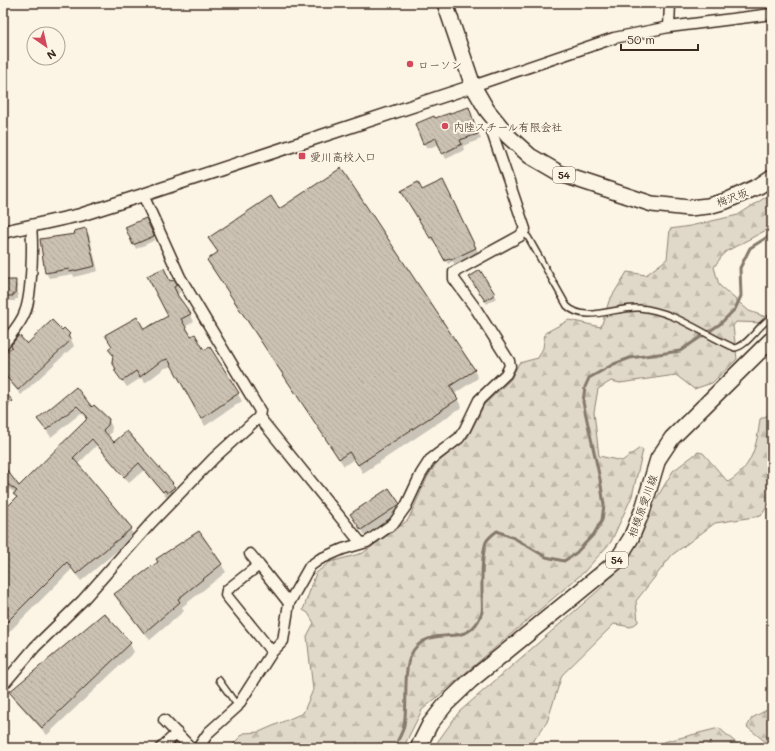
<svg xmlns="http://www.w3.org/2000/svg" width="775" height="751" font-family="Mali,'Klee One',sans-serif">
<defs>
<pattern id="forest-firs" width="22" height="20" patternUnits="userSpaceOnUse"><rect width="22" height="20" fill="#e0d8c8"/><path d="M5 1l3.5 6h-7zM16 11l3.5 6h-7z" fill="#c1baab"/></pattern>
<pattern id="building-back-hatch" width="6" height="6" patternUnits="userSpaceOnUse"><rect width="6" height="6" fill="#ccc2b3"/><path d="M-1 5l2 2M0 0l6 6M5-1l2 2" fill="none" stroke="#b0a79a"/></pattern>
</defs>
<rect width="100%" height="100%" fill="#fcf5e5"/>
<filter id="ink" filterUnits="userSpaceOnUse"><feTurbulence type="fractalNoise" baseFrequency=".025" numOctaves="2"/><feDisplacementMap in="SourceGraphic" scale="8" xChannelSelector="R" yChannelSelector="G"/><feConvolveMatrix kernelMatrix="1 2 1 2 8 2 1 2 1" color-interpolation-filters="sRGB"/></filter>
<g filter="url(#ink)">
<!-- forest -->
<path fill="url(#forest-firs)" stroke="#8e8173" d="M772,193v34l-47,25 -11,15 5,18 30,26 17,6 -1,6 -29,-1 -3,4 4,33 -25,24 -18,6 -18,-14 -56,8 -9,-2 -13,8 -4,23 5,44 23,5 18,-13 3,2 -11,46 -21,46 -27,30 -162,138 -19,38h-187l4,-3 10,2 14,-14 15,-1 44,-19 10,-23 -6,-54 7,-13 -6,-10 -5,-3 13,-37 14,-11 33,-9 45,-33 19,-42 9,-14 32,-27 16,-32 27,-26 8,-16 19,-5 5,-10 2,-15 24,-13 32,7 8,-26 18,-29 19,3 21,-16 3,-30 20,-3 48,-11z
M772,413v86l-11,17 -46,7 -43,32 -36,46 2,21 -7,5 -17,-3 -52,51 -15,47 -13,18 -11,8h-90l26,-36 141,-123 30,-36 23,-49 20,-33 25,-19 5,1 25,29c24,-14 29,-37 32,-63z
M772,707v40l-25,-20 5,-9z
M719,728l23,20h-102z"/>
<!-- shadow -->
<path fill="#0003" d="M471,114l10,25 -18,7 1,4 -18,9 -7,-15 -12,5 -3,-6 11,-24z
M445,185l33,67 -24,12 -1,-3 -5,3 -13,-24 -2,1 -30,-50h19z
M279,210l195,160 4,8 -24,16 8,13 -99,66 -9,-14 -10,7 -132,-198z
M148,223l7,17 -19,9 -9,-21z
M85,229l4,6 9,36 -24,6 -1,-3 -24,4 -3,-6 30,-38z
M479,272l17,26 -9,6 -15,-23z
M3,281h12l3,6v12h-3v2h-8l-1,34h-3z
M174,281l6,11 -3,3 2,4 15,22 -9,6 6,11 13,13 6,-3 32,53 -37,25 -32,-60 -8,2 -20,15 -4,-5 -14,9 -7,-10 24,-46 25,-15 2,-34z
M62,332l7,3 5,11 -53,49 -18,-21v-12l10,-15 14,-2z
M76,388l16,20 16,11 4,8 -1,6 -4,4 7,7 58,39 5,8 -9,8 -24,-29 -15,13 -32,-38 -20,20 58,71 -54,45 -9,-12 -69,69v-125l14,-15 -2,-5 -7,-5 -5,4v-25l16,20 67,-67 1,-2 -6,-5 -30,24 -13,-18z
M399,504l3,6 -37,25 -10,-15z
M221,564l5,8 -44,35 2,4 -34,29 -35,-46z
M130,644l4,8 -87,83 -32,-35 -5,-8z"/>
<g fill="none" stroke-linecap="round" stroke-linejoin="round">
<!-- stream -->
<path stroke="#85796b" stroke-width="3" d="M394,748c3,-6 7,-13 9,-19 7,-22 -4,-66 14,-83 21,-21 53,4 65,-34 1,-6 0,-13 0,-18 0,-16 -1,-37 4,-52 2,-4 7,-8 11,-11l17,7 32,19 18,4 12,-8 18,-19 8,-14 2,-15 -4,-26 -17,-77 2,-15 4,-9 25,-14 16,-6 50,-7 40,-27 15,-15 6,-13 -1,-28 10,-20 22,-14"/>
</g>
<!-- building -->
<path fill="url(#building-back-hatch)" stroke="#3b2a1e" d="M469,107l9,27 -18,6 2,4 -20,10 -6,-16 -13,6 -8,-20 19,-8 1,2z
M341,168l134,202 -25,16 8,13 -100,66 -9,-13 -10,7 -132,-199 11,-8 -10,-14 63,-42 8,13z
M443,180l33,68 -25,12 -1,-2 -5,3 -13,-24 -2,1 -29,-47 17,-9 4,8z
M146,218l8,18 -21,9 -8,-18z
M86,228l9,38 -25,6 -1,-3 -24,4 -5,-34 35,-5 -1,-3z
M164,268l6,13 4,-1 3,5 -3,2 4,9 13,18 -10,5 10,17 4,-2 9,16 6,-3 29,46 -38,26 -33,-60 -7,2 -21,16 -4,-6 -14,10 -8,-11 2,-1 -4,-7 1,-7 -5,-6 4,-3 -7,-11 32,-18 7,12 24,-13 -21,-40z
M480,270l15,24 -10,7 -16,-24z
M3,280h13l-1,14h-2v2h-10z
M52,320l10,10 2,-2 6,6 -2,2 3,4 -53,50 -15,-17v-18l9,-8 -1,-2 8,-10 8,9z
M76,387l16,20 2,-2 15,14 -1,6 -5,5 11,12 13,-11 46,52 -1,1 3,3 -8,6 -2,-3 -2,2 -24,-29 -15,14 -32,-38 -19,19 59,70 -56,46 -9,-12 -64,64v-115l14,-14 -4,-3 4,-3 -14,-10v-16l16,21 67,-66 1,-4 -10,-10 -31,24 -9,-11z
M3,390l10,11 -10,10z
M389,488l11,16 -39,26 -11,-16z
M199,531l23,33 -44,35 2,3 -36,31 -30,-39 44,-32 -2,-3z
M104,613l27,30 -89,85 -33,-36z"/>
<g fill="none" stroke-linecap="round" stroke-linejoin="round">
<!-- service casing -->
<g stroke="#3b2a1e" stroke-width="8">
<path id="service" d="M523,232l5,5 39,69c19,18 49,0 72,2 36,3 63,26 96,40 13,-2 24,-24 37,-31
M219,680l15,21 5,3"/>
</g>
<!-- minor casing -->
<g stroke="#3b2a1e" stroke-width="13">
<path id="minor" d="M669,27l1,-24
M473,86l141,-48 55,-11 103,-13
M3,345c7,-10 18,-21 22,-33 7,-17 8,-67 6,-85
M259,417l102,126
M250,554l9,11
M272,652l-46,-57 1,-5 32,-25 30,38
M3,685l32,-38 47,-46 69,-78 63,-65 45,-41 1,-6 -80,-134 -37,-82
M164,720l27,28
M161,748l16,-15
M198,748l11,-16 28,-25 35,-55 11,-11 6,-38 21,-37 10,-7 23,-10 24,-7 27,-19 12,-17 15,-32 9,-14 29,-22 6,-9 14,-29 27,-26 4,-8 -1,-5 -33,-52 -22,-30v-7l66,-36 5,-7 -33,-97 4,-9"/>
</g>
<!-- tertiary casing -->
<g stroke="#3b2a1e" stroke-width="15">
<path id="tertiary" d="M3,232l77,-17 63,-20 330,-109"/>
</g>
<!-- primary casing -->
<g stroke="#3b2a1e" stroke-width="18">
<path id="primary" d="M445,3l28,83 14,24 21,26 22,20 31,18 91,30 37,4 19,-2 18,-5 33,-15 13,-9
M418,748l12,-24 16,-20 24,-23 146,-119 15,-24 12,-29 15,-50 14,-21 100,-99"/>
</g>
<!-- service -->
<use href="#service" stroke="#fcf5e5" stroke-width="5"/>
<!-- minor -->
<use href="#minor" stroke="#fcf5e5" stroke-width="10"/>
<!-- tertiary -->
<use href="#tertiary" stroke="#fcf5e5" stroke-width="12"/>
<!-- primary -->
<use href="#primary" stroke="#fcf5e5" stroke-width="15"/>
</g>
</g>
<!-- markers -->
<g fill="#d1495b" stroke="#fcf5e5" stroke-width="1.5">
<circle cx="410" cy="64" r="4"/>
<circle cx="445" cy="126" r="4"/>
<rect x="298" y="152" width="8" height="8" rx="2"/>
</g>
<g text-anchor="middle" dominant-baseline="central" stroke-width="4" stroke-linejoin="round" paint-order="stroke">
<!-- shield labels -->
<g fill="#fcf5e5" stroke="#75675a" stroke-width="1">
<rect x="553" y="167" width="22" height="16" rx="3"/>
<rect x="606" y="552" width="22" height="16" rx="3"/>
</g>
<g font-size="10" font-weight="bold" fill="#3b2a1e">
<text x="564" y="175">54</text>
<text x="617" y="560">54</text>
</g>
<!-- poi labels -->
<g font-size="11" fill="#3b2a1e" stroke="#fcf5e5" text-anchor="start">
<text x="418" y="64">ローソン</text>
<text x="453" y="126">内陸スチール有限会社</text>
<text x="310" y="156">愛川高校入口</text>
</g>
<!-- street labels -->
<g font-size="11" fill="#3b2a1e" stroke="#fcf5e5">
<text transform="translate(732 197) rotate(-21)">梅沢坂</text>
<text transform="translate(642 506) rotate(-70)">相模原愛川線</text>
</g>
</g>
<!-- margin -->
<rect width="775" height="751" fill="none" stroke="#fcf5e5" stroke-width="16"/>
<rect x="8" y="8" width="759" height="735" fill="none" stroke="#3b2a1e" stroke-width="1.5" filter="url(#ink)"/>
<!-- north arrow -->
<g transform="translate(46 46) rotate(146)"><circle r="19" fill="#fcf5e5" stroke="#afa495"/>
<path d="M0-3L7 15L0 10L-7 15Z" fill="#d1495b"/>
<text y="-6" font-size="11" font-weight="bold" text-anchor="middle" fill="#3b2a1e">N</text>
</g>
<!-- scale -->
<path d="M621 44v6h77v-6" fill="none" stroke="#3b2a1e" stroke-width="2"/>
<text x="627" y="44" font-size="12" fill="#3b2a1e" stroke="#fcf5e5" stroke-width="3" paint-order="stroke">50 m</text>
</svg>
